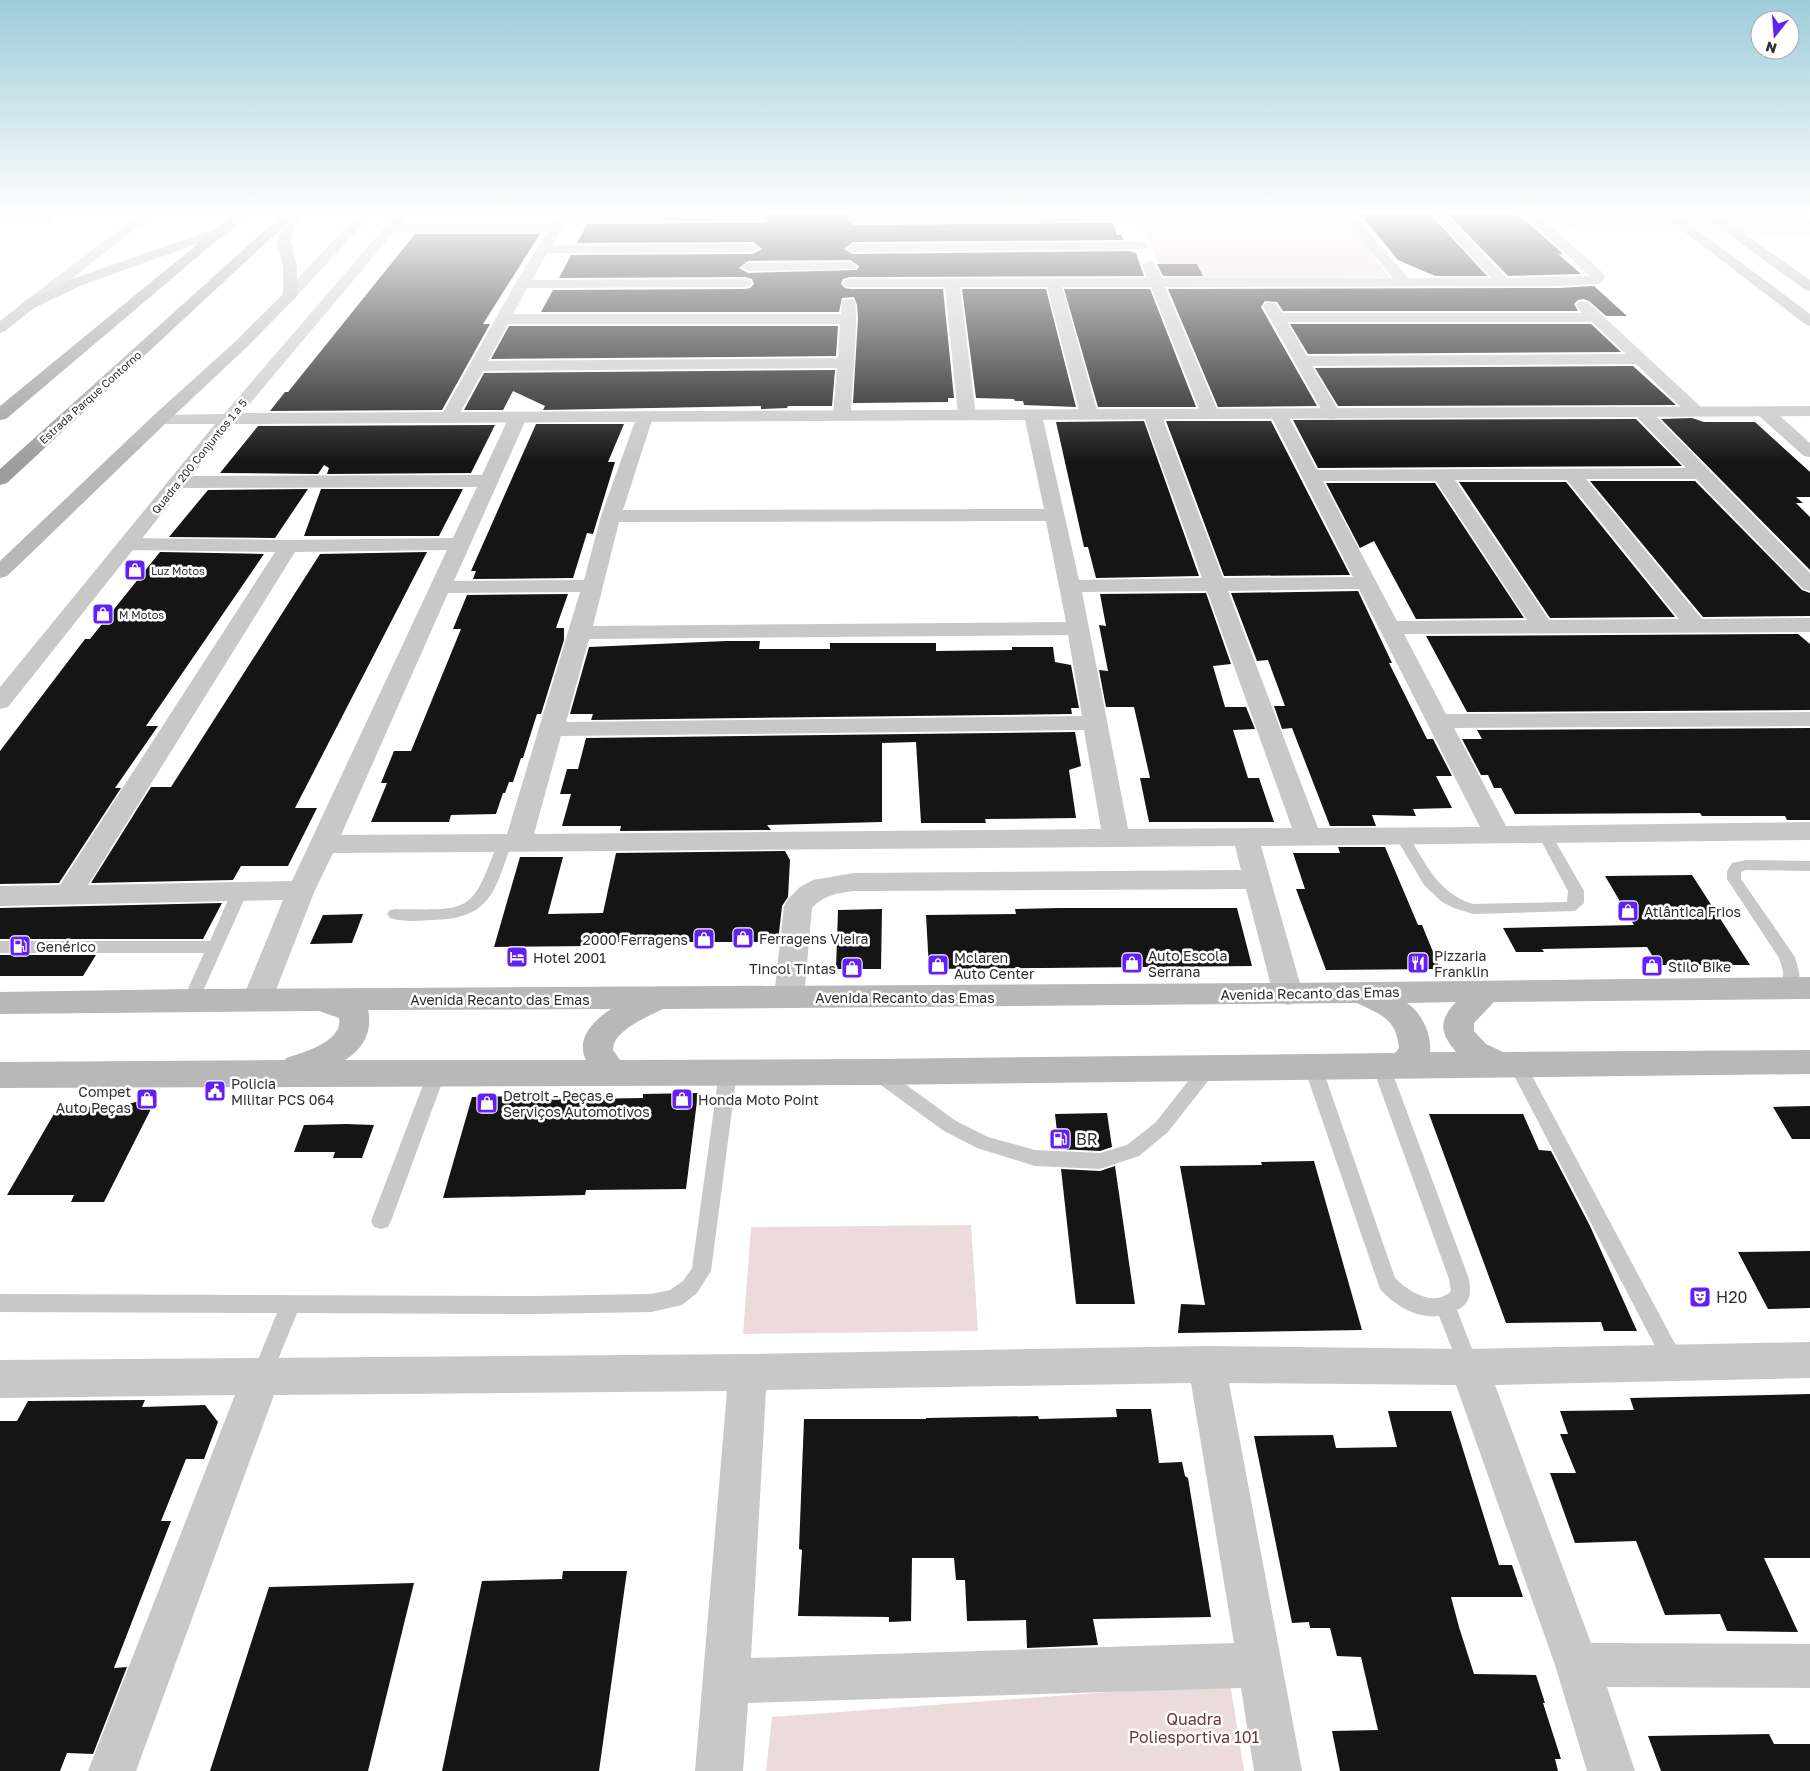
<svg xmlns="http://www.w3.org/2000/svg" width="1810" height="1771" font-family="'Golos Text',sans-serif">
<rect width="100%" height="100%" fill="#fff"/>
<!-- green -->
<path fill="#eddadd" d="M1553,214h251l6,5v15l-241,-4z
M1346,218l43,59 -222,3 -27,-60z
M971,1225l7,106 -235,3 8,-107z
M1230,1683l14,88h-478l6,-54z"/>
<!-- building -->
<path fill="#151515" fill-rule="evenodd" d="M767,214h85l-6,6 8,5 259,-2 4,12h4l3,5 -271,2 -9,7 9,5 276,-3 7,2 8,23 -294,1 -7,2 -2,5 4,4 5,1h93l11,109h-6v4l-95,1 5,-85 -1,-13 -3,-8 -12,1 -3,14h-298l12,-22 192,-1 5,-1 4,-4 -2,-5 -7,-2 -186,1 12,-23 182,-1 9,-5 -9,-7 -176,1 10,-19 173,-1 7,-2zM850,260l9,6 -2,4 -109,3 -9,-5 9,-7z
M1360,214h70l57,62h-52l-37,-16z
M1448,214h68l5,5 4,1 38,34h-5l23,20 -73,2z
M415,234h125l-57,90h7l-48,86 -172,1 15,-19h3z
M1157,264h40l6,12h-40z
M1594,286l33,30h-21l-17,-15 -6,-2 -5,1 -4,4 4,7h-295l-6,-9 -12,-1 -4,6 56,99 -99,1 -50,-118 390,-1z
M962,289h84l30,118 -52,-2 -1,-4h-8l-1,-2 -38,-1z
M1064,289h86l46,118h-98z
M1290,324h301l30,28 -313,2z
M509,326h329l-2,30 -345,3z
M1633,366l43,39 -338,1 -23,-38z
M835,370l-3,36h-44l-1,2 -26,1v-3l-218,4 2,-4 -32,-15 -10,19h-39l20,-37z
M1692,418l12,4h51l55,50v25h-14l7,6h-7l14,14v53l-149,-151z
M1636,419l46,47 -364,2 -25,-48z
M1144,421l55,155 -103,2 -8,-31h-4l-28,-125z
M1166,421h105l79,154 -126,1z
M536,424h88l-16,38h7l-22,72 -6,-1 -14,45 -100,1 3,-8h-5z
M495,425l-24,48 -144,1 2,-6 -5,-3 -6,9 -98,-1 38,-47z
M1590,481h105l107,109 8,3v23l-107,1z
M1459,482h107l109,135 -125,1z
M1326,483h109l89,135 -108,1 -42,-78 -14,7z
M308,489l-33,49 -106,-1 39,-47z
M321,489h142l-24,47h-135z
M160,552l104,2 -118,172h12l-43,62h6l-62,95 -59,1v-133l85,-112h5z
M427,552l-132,256h22l-29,58h-47l-8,14 -142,3 60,-96h20l149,-233z
M1358,591l34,72h-3l38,76h6l19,37h-16l16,32 -39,1 3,7 -44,-1 4,11h-46l-38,-98 -10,1 -8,-23h11l-17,-46 -11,1 -26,-68z
M1206,593l25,71 -18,2 12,41h21l9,22 -22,1 15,48h11l15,44h-125l-9,-44h10l-16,-71h-28l-7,-37 9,1 -9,-46 7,1 -6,-32z
M568,594l-12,34h8v12l-23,74h-4l-14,44h-2l-8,24h-4l-4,11h-2l-7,21 -45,1 -2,7h-78l16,-39h-6l13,-32h17l50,-122h-8l14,-34z
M1798,634l12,10v66l-343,2 -41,-76z
M726,641h34l-1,8h71v-6h106v8l76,-1v-3h41l2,15 16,3 8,43h-8l1,6 -481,6 2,-6h-23l19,-67z
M1810,728v92h-23l-2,-4h-83l-2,-3 -185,1 -14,-26h-7l-6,-13h-7l-19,-36h20l-5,-9z
M1075,732l6,34 -12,4 7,48 -91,1 1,4h-65l-5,-81 -34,1v79l-115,3 4,5 -151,1 1,-5h-59l9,-32h-11l7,-25h11l8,-31z
M1338,847h47l33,78h4l18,44 -114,1 -30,-81h9l-12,-36h47z
M785,851l5,9 -2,37 -6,9 -4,36h-182l-1,4 -101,1 26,-90h43l-15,57 55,-1 13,-60z
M1692,875l58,90h-92l-11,-18 -105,2 2,3h-28l-13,-24 131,-3 -29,-49z
M222,903l-19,36h-203v-31z
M1060,908h177l15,58 -323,3 -3,-54 90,-1 -1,-5z
M882,909l-1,60h-45l2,-59z
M363,914l-11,29 -42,1 13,-29z
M0,955h96l-13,21h-83z
M698,1093l-12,96 -100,1 -1,5 -142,3 29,-101 50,-1 -1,4 122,-2v-4z
M157,1097l-53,105h-33l3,-7h-67l51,-88h57z
M1810,1106v33h-18l-19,-32z
M1107,1113l5,34 -12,4 -41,-2 -4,-35z
M1429,1114h94l16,36 12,1 39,75 47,105h-33l-3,-9 -95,1z
M304,1125l42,-1 28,1 -12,33h-29l2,-6h-41z
M1314,1161l48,169 -184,3 3,-29 24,1 -25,-139 82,-1 -1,-3z
M1115,1166l20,138h-59l-15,-135 39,2z
M1810,1251v57l-42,1 -30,-57z
M1810,1394v164h-46l34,74 -71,-1 -7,-17 -55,1 -29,-74 -61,2 -25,-70h26l-16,-39h8l-8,-23 74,-1 -4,-12z
M145,1400l-3,7 63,-2 13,17 -14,37h-18l-25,62h10l-57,147 13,-1 -34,87 -26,-1 -7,18h-60v-350h17l11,-20z
M1116,1409h35l8,54 23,-1 3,14 3,2 23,139 -118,2 5,26 -71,3 -1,-28 -59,1 -2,-41h-9l-2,-22h-42l-1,63 -22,1v-5l-91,-1 4,-66 -3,-1 5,-130h122v-1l112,-2 1,3 78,-2z
M1388,1411h63l48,154h13l11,32h-72l8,30 15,47 62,1 9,28h-2l18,56h-6l3,12h-218l-8,-40 46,-1 -17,-73 -24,-1 -7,-28h-20l-1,-6 -17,1 -38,-187 79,-1 3,13 61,-1z
M563,1571h64l-28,200h-157l40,-190 80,-2z
M414,1583l-46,188h-158l59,-184z
M1769,1734l5,10h36v27h-149l-13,-35z"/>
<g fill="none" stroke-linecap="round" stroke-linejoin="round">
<!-- service -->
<path fill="#c8c8c8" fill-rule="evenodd" d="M1545,830l5,2 34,59v12l-9,8 -102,3 -19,-6 -12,-6 -18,-17 -29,-49 2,-3h10c18,29 30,60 66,71l94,-2 1,-11 -30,-56 2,-3z
M505,837l5,2 2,3c-17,48 -20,77 -80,78 -13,1 -29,2 -42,-2l-3,-4 3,-4 5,-1c76,1 76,5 103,-67l2,-3z
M1746,860l64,1v10l-64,-1 -5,2v7l54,78c3,11 8,25 2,35l-6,2 -6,-2 -2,-4v-17l-4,-13 -52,-79v-8l5,-8z
M240,886l5,1 3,4 -49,109 -2,4 -6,2 -6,-2 -2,-4 21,-47h-204v-12h210l22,-50 3,-4z
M1517,1057l6,2 158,296 3,7 -3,7 -7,3 -7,-3 -159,-305 3,-5z
M1381,1059l6,2 3,5 79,213c2,14 2,24 -12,31l22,57 -3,7 -7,3 -7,-3 -23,-58c-22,3 -45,-11 -59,-27l-76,-222 3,-5 6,-2 6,2 3,5 73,211c13,13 39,30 56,13l-2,-12 -77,-213 3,-5z
M1209,1060l6,2 3,5 -3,5 -47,60 -29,24 -39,13 -65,-3 -58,-18 -33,-17 -73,-53 -3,-5 3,-5 6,-2 6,2 73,53 32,16 47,13 65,3 27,-8 29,-23 47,-60z
M437,1065l6,2 3,5 -55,149 -3,6 -7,2 -7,-2 -3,-6 57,-149 3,-5z
M728,1065l6,2 3,5 -26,199 -14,22 -15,12 -31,7 -116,2 -238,-1 -29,71 -7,3 -7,-3 -3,-7 26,-64 -277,-1v-18l535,2 116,-2 19,-4 13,-9 9,-13 27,-196 3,-5z"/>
<!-- minor -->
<path fill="#c8c8c8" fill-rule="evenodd" d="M140,214h14l-120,94h-10l-2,-3 2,-3z
M557,214h208l1,3 -1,3 -5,1 -194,1 -14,23 201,-1 7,4 -7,4 -206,1 -15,27 213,-1 5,1 2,3 -2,3 -5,1 -218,1 -14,26h328l1,-12 2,-3h10c6,8 -3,98 -3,116l-3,4 -6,1 -6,-1 -3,-4 4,-47 -354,3 -28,51 -6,1 -6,-1 -3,-4 75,-134 32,-52h-156l-7,-4 7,-4h160zM508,324h332l-2,34 -350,3z
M1354,214l54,64h83l-59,-64h13l62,64 83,-2 -67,-62h14l64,57 4,6 -4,6 -5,1 -38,2 -393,1 54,127 -3,4 -6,1 -6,-1 -3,-4 -50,-127h-89l36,127 -3,4 -6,1 -6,-1 -3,-4 -33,-127h-87l16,128 -3,4 -6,1 -6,-1 -3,-4 -13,-128h-95l-5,-1 -2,-3 2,-3 5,-1 297,-1 -5,-13 7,-4 5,1 8,16h231l-48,-58 -491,3 -6,-4 6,-4z
M0,215l48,1 6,4 -6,4 -48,-1z
M1141,242l7,4 -2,3 -293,3 -7,-4 7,-4z
M850,262l7,4 -2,3 -107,2 -7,-4 7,-4z
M1583,301l5,1 114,106 3,4 -3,4h-12l-54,-52 -324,2 29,48 -3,4 -6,1 -6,-1 -63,-112 2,-3h10l7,10h300l-6,-8 2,-3zM1287,322h305l34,32 -319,2z
M1765,407l6,1 39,35v14l-6,-1 -45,-40 -3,-4 3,-4z
M1643,408l6,1 161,164v18l-7,-2 -107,-110h-110l116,140 108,-1v14l-406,2 42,80 364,-2v14l-356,2 52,98 304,-4v18l-549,6 42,148 -4,8 -11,3 -11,-3 -4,-8 -27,-105 -392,2c-17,2 -30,4 -42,17l-8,89 -4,8 -11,3 -11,-3 -4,-8 10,-91 4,-7 12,-12 13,-7 41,-7 387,-3 -6,-24 -902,7 -18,37 -43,110 -4,8 -11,3 -11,-3 -4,-8 41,-100 -283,6v-20l60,-1 215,-333 -148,-2 -7,-2 -3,-4 3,-4 7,-2 162,2 164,-2 24,-51 -299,1 -7,-2 -2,-4 2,-4 7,-2 304,-1 27,-58 3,-4 6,-1 6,1 3,4 -73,164 130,-1 17,-64 37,-103 6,-1 6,1 3,4 -30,93 421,-1 -20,-94 3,-4 6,-1 6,1 3,4 37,165 123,-2 -59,-164 3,-4 6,-1 6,1 3,4 62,164 130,-1 -83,-163 3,-4 6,-1 6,1 32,60 369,-2 -49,-51 -3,-4 3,-4zM1455,480h112l112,139 -130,1zM1323,481h113l91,139 -130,1zM1046,521l20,101 -473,4 26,-104zM447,550l-155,331 -204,4 207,-333zM1359,589l121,238 -162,1 -90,-237zM1207,591l85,237 -164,1 -46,-237zM580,592l-73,242 -166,1 107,-242zM1068,635l14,81 -516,6 23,-83zM1084,730l17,99 -567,5 27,-98z
M1810,1342v36l-315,7 96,258 219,1v44l-203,-1 28,84h-48l-32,-106 -99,-280 -227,-2 73,388h-48l-13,-83 -493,15 -5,68h-48l32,-380 -453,4 -138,376h-48l147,-376 -235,3v-38l748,-6 459,-8 262,3zM1191,1383l43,260 -483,15 15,-268z"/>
<!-- tertiary -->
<path fill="#c8c8c8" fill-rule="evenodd" d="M359,214h13l-77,84h-10l-2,-3 2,-3z
M396,214h13l-167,199 1568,-7v10l-1577,8 -225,283 -8,2v-22l215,-263h-55l-6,-1 -3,-4 3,-4 70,-1z"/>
<!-- secondary -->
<path fill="#b8b8b8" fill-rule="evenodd" d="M288,214h12l-9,27 6,25v29l-2,3 -47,48 -82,77 -139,134 -20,19 -7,2v-17l154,-146 83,-75 46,-46v-28l-6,-25z
M1661,214h15l134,100v12l-5,-2z
M1701,214h15l94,66v11l-5,-1z
M226,225l7,4 -2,3 -149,53 -48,23 -29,23 -5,2v-12l24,-19 48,-23z
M1810,977v22l-316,3 -20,21v8l12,13 17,8 307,-2v24l-935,11 -875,3v-26l285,-2 1,-2c17,-5 58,-17 53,-40l-20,-7 -319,3v-22l191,-3 1097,-6zM1456,1002c-18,19 -16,31 0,50h-26c2,-17 -8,-39 -23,-49zM1357,1003c24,12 39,15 42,45l-4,5 -520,6 -255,1 -7,-10c-1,-19 36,-34 50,-41zM611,1009c-17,11 -36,30 -25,51h-241c18,-11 28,-29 23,-50z"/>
<!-- trunk -->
<path fill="#9e9e9e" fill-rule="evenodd" d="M234,214h14l-242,205 -6,1v-14z
M283,214h14l-290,269 -7,2v-16z"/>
</g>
<!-- sky -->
<linearGradient id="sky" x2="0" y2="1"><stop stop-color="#9dccda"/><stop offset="0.46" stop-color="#fff"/><stop offset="1" stop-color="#fff" stop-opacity="0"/></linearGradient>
<rect width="1810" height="462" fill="url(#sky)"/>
<!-- icons -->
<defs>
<g id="shop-square" transform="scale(1.125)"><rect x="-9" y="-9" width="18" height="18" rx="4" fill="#6320f6" stroke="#fff"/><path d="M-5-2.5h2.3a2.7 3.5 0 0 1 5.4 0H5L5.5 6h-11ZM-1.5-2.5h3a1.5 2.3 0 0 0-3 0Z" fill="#fff"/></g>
<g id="fuel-square" transform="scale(1.125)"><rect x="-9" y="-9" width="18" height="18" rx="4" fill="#6320f6" stroke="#fff"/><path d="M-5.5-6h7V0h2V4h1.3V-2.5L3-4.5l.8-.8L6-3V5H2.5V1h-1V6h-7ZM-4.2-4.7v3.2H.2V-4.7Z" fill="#fff"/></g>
<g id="hotel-square" transform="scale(1.125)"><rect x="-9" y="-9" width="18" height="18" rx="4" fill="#6320f6" stroke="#fff"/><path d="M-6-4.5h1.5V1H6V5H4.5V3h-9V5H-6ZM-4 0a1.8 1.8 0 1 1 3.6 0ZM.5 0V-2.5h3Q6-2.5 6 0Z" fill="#fff"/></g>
<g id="restaurant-square" transform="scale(1.125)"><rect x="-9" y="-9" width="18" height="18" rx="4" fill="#6320f6" stroke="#fff"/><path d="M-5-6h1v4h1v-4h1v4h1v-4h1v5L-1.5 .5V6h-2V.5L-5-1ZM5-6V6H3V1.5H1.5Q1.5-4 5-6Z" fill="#fff"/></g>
<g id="civic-square" transform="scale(1.125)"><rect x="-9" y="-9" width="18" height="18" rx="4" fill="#6320f6" stroke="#fff"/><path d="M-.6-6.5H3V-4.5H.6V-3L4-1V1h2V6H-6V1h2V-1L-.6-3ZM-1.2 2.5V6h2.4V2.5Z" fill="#fff"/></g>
<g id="theatre-square" transform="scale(1.125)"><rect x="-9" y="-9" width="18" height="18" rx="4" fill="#6320f6" stroke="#fff"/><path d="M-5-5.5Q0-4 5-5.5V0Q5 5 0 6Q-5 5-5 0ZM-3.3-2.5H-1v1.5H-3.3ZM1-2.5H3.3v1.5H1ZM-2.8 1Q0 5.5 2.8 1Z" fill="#fff"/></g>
</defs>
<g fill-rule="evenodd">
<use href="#shop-square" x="135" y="570"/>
<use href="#shop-square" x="103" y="614"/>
<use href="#shop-square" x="1628" y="911"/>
<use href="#shop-square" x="743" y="938"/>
<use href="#shop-square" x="704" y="939"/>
<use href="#fuel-square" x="20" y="946"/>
<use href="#hotel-square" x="517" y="957"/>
<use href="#shop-square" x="1132" y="963"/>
<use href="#restaurant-square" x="1418" y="963"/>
<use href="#shop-square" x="938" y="965"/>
<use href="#shop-square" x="1652" y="966"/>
<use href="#shop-square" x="852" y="968"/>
<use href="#civic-square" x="215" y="1091"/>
<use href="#shop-square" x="147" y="1099"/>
<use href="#shop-square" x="682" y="1099"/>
<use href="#shop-square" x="487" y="1103"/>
<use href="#fuel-square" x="1060" y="1139"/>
<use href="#theatre-square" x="1700" y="1297"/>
</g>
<g text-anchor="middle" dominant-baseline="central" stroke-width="5" stroke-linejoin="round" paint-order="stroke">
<!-- far-street labels -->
<g font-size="11" fill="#2e2e2e" stroke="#fff">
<text transform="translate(90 397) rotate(-42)">Estrada Parque Contorno</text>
<text transform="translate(199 456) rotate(-51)">Quadra 200 Conjuntos 1 a 5</text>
</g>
<!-- far-poi labels -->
<g font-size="11" fill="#2e2e2e" stroke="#fff" text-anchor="start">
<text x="151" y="570">Luz Motos</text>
<text x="119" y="614">M Motos</text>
</g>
<!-- poi labels -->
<g font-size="14" fill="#2e2e2e" stroke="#fff" text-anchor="start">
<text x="1644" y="911">Atlântica Frios</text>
<text x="759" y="938">Ferragens Vieira</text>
<text x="688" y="939" text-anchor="end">2000 Ferragens</text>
<text x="36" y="946">Genérico</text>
<text x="1148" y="955">Auto Escola<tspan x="1148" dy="16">Serrana</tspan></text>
<text x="1434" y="955">Pizzaria<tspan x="1434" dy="16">Franklin</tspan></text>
<text x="533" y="957">Hotel 2001</text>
<text x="954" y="957">Mclaren<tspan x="954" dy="16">Auto Center</tspan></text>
<text x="1668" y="966">Stilo Bike</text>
<text x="836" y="968" text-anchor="end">Tincol Tintas</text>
<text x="231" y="1083">Policia<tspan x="231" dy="16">Militar PCS 064</tspan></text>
<text x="131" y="1091" text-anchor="end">Compet<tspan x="131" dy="16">Auto Peças</tspan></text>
<text x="503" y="1095">Detroit - Peças e<tspan x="503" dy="16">Serviços Automotivos</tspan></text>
<text x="698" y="1099">Honda Moto Point</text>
</g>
<!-- street labels -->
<g font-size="14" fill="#2e2e2e" stroke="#fff">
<text transform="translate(1310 993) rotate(-1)">Avenida Recanto das Emas</text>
<text x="905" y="997">Avenida Recanto das Emas</text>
<text x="500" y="999">Avenida Recanto das Emas</text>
</g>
<!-- near-poi labels -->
<g font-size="16" fill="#2e2e2e" stroke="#fff" text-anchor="start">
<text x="1076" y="1139">BR</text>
<text x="1716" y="1297">H20</text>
</g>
<!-- near-park labels -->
<g font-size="16" fill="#6e373c" stroke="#fff">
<text x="1194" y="1719">Quadra<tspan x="1194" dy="18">Poliesportiva 101</tspan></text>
</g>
</g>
<!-- north arrow -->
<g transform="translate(1775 35) rotate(197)"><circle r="24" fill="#ffffff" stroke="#ababab"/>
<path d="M0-4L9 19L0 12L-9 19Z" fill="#6320f6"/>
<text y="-8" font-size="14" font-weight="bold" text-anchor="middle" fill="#2e2e2e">N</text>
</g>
</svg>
